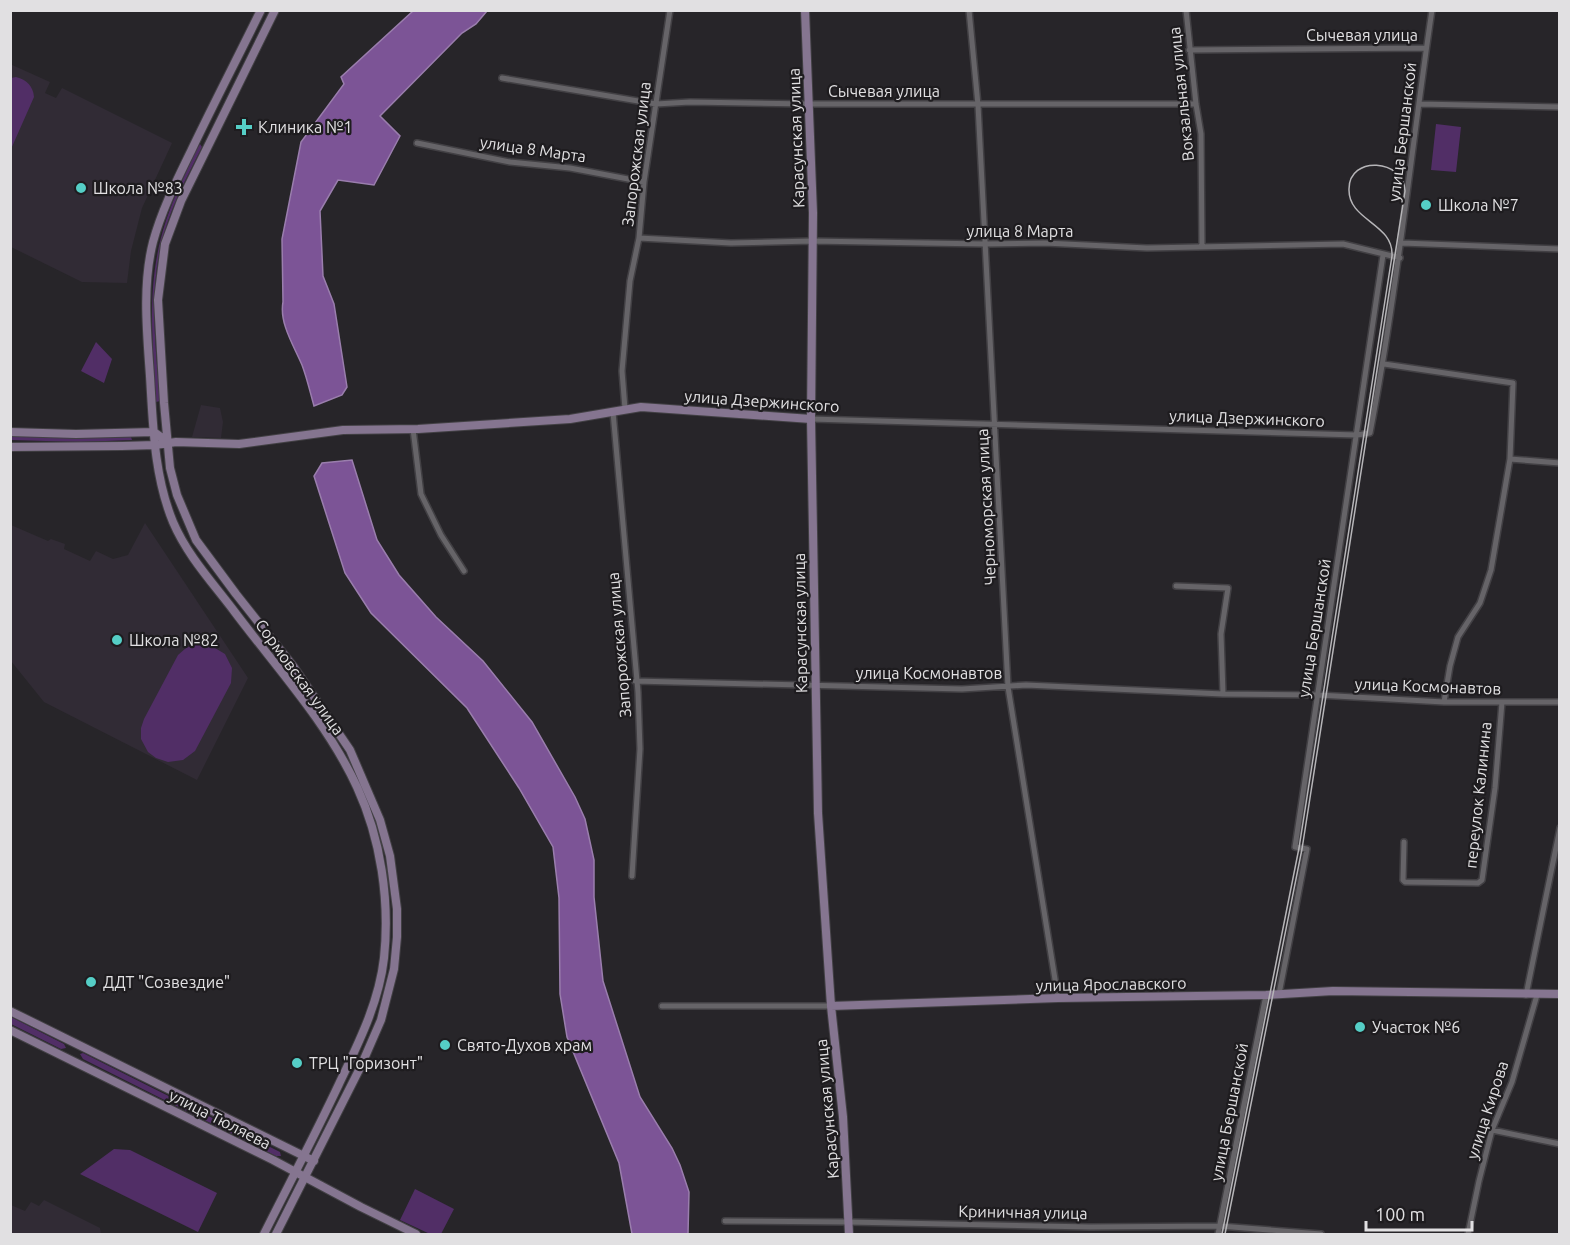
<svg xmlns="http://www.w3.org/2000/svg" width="1570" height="1245" font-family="Ubuntu,sans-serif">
<rect width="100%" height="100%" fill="#272529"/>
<!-- built -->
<path fill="#312b35" d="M10,64l40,18 -5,11 11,5 6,-10 110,55 -30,65 -11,43 -4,32 -45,-1 -71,-35z
M201,405l19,3 3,14 -2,16 -29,-1z
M145,523l103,155 -51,102 -153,-78 -33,-41v-136l37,16 3,-2 14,5 -1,5 26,12 6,-10 17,8 15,-4z
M44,1200l56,28 1,6h-90v-29l14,6 6,-9 8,4z"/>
<!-- green -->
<path fill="#512e66" d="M16,77c11,3 17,9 18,20l-23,52v-71z
M1436,124l25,3 -5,45 -25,-2z
M200,144l2,3c-16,32 -33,63 -41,98 -12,51 -5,105 -1,156l-4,1c-5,-86 -12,-141 26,-221 6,-12 10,-26 18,-37z
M96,342l16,17 -8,24 -23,-12z
M11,436l66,2 54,-1 1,3 -52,2 -69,-2z
M195,644l15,1 15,9 7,14 -1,15 -36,68 -12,9 -15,2 -12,-4 -8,-6 -7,-13v-11l3,-9 34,-64 8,-7z
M11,1017l53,27 2,4 -5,1 -50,-25z
M83,1053l197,99 1,4h-5l-193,-97 -3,-5z
M114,1149l16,1 87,43 -19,39 -118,-58z
M415,1189l39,20 -13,25h-11l-30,-14z"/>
<!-- water -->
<path fill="#7c5496" stroke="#9a7ead" stroke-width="1.5" d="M413,11h74l-11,13 -14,9 -82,83 20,20 -26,49 -36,-5 -18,31 3,65 11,28 13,83 -5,8 -28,11c-4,-14 -7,-28 -12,-41 -8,-19 -23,-42 -19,-63l-1,-63 19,-97 43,-58 -3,-7z
M352,460l25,80 22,35 37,42 47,44 49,61 43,75 10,22 9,41v37l9,84 37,116 32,51 8,17 9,27 -1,42h-56l-13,-71 -52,-126 -7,-43 -1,-96 -6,-51 -34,-59 -52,-80 -96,-95 -26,-40 -31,-97 8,-13z"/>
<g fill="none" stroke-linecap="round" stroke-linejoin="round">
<!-- street casing -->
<g stroke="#424044" stroke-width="8">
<path id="street" d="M969,10l9,95 30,582 50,311
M1186,10l10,94 5,30 1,113
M1189,50l237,-2
M502,78l154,26 34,-2 118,2h388
M1419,104l141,3
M417,143l93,19 60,6 74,14
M639,238l92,5 81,-2 173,3 60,-1 102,5 196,-4 57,14
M1402,243l158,6
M1384,364l129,19 -3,76 -19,111 -11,33 -22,34 -8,29 -6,36
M625,409l-3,-38 8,-90 9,-43 5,-56 26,-172
M613,412l25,280 2,57 -8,127
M811,419l546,16 13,-2c27,-140 41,-282 62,-423
M413,429l8,65 20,41 23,36
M1510,459l50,4
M1176,586l52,2 -7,46 2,60
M635,681l327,8 64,-4 197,9 95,1 126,7h116
M1404,842l-1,38 2,2 73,1 4,-3 13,-92 7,-86
M1279,994l28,-145 -12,-2 88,-592
M1526,995l34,-167
M662,1006h169
M1492,1130l68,14
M725,1221l124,1 241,5 130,-1 101,8
M1218,1234l48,-239
M1468,1234l11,-53 13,-51 20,-48 25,-87"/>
</g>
<!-- secondary casing -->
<g stroke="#424044" stroke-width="10">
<path id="secondary" d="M261,10c-23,47 -47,93 -69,139 -15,31 -30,60 -39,93 -11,43 -6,91 -3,134 3,49 4,100 23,146 14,33 39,60 61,89 42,56 93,111 123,176 24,52 33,114 27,171 -5,45 -26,86 -45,126 -24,51 -50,100 -75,150
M275,10l-94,191 -16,43 -7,56 6,103 6,65 7,27 19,45 40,54 57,72 57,84 30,70 10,36 7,53v28l-3,32 -13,51 -20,46 -85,168
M805,10l8,203 -2,206 7,394 13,193 12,111 6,117
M10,432l66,2 78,-2 14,10
M10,447l112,-1 33,-1 21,-3 63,2 104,-14 75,-1 152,-10 71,-12 170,12
M831,1006l227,-8 208,-3 67,-4 227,3
M10,1011l304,150
M10,1030l263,130 88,47 55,27"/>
</g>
<!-- street -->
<use href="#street" stroke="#666468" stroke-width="5"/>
<!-- secondary -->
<use href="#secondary" stroke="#857590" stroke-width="8"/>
<!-- tram -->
<path stroke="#b6b5b8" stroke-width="1.5" d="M1222,1234l77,-386 93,-592c2,-33 -44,-35 -43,-67 0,-34 55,-30 56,2l-103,658 -77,385"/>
</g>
<!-- markers -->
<g fill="#55cec6" stroke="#1e1c1f" stroke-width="2">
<path d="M241 118h6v6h6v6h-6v6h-6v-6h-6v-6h6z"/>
<circle cx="81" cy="188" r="6"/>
<circle cx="1426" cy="205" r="6"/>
<circle cx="117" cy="640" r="6"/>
<circle cx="91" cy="982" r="6"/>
<circle cx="1360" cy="1027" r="6"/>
<circle cx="445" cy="1045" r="6"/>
<circle cx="297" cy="1063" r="6"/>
</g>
<g text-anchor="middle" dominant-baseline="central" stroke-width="4.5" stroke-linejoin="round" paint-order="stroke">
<!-- street labels -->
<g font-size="16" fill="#e1e0e2" stroke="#1e1c1f">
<text x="1362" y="35">Сычевая улица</text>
<text x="884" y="91">Сычевая улица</text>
<text transform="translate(1181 94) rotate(-96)">Вокзальная улица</text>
<text transform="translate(1402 132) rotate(-83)">улица Бершанской</text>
<text transform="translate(796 138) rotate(-92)">Карасунская улица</text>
<text transform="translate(533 149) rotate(8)">улица 8 Марта</text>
<text transform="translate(636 154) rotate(-83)">Запорожская улица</text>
<text x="1020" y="231">улица 8 Марта</text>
<text transform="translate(762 401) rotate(4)">улица Дзержинского</text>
<text transform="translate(1247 418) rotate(2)">улица Дзержинского</text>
<text transform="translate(986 507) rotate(-93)">Черноморская улица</text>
<text transform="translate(800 623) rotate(-91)">Карасунская улица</text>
<text transform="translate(1314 628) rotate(-81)">улица Бершанской</text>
<text transform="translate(619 645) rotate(-95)">Запорожская улица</text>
<text x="929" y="673">улица Космонавтов</text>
<text transform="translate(300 677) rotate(54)">Сормовская улица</text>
<text transform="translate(1428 686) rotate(2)">улица Космонавтов</text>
<text transform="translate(1478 795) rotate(-84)">переулок Калинина</text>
<text transform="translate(1111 984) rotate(-1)">улица Ярославского</text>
<text transform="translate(827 1109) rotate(-95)">Карасунская улица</text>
<text transform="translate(1487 1110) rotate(-72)">улица Кирова</text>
<text transform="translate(1229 1112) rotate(-79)">улица Бершанской</text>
<text transform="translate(220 1119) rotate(27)">улица Тюляева</text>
<text transform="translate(1023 1212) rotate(1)">Криничная улица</text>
</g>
<!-- poi labels -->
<g font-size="16" fill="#e1e0e2" stroke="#1e1c1f" text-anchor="start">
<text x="258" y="127">Клиника №1</text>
<text x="93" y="188">Школа №83</text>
<text x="1438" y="205">Школа №7</text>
<text x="129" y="640">Школа №82</text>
<text x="103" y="982">ДДТ "Созвездие"</text>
<text x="1372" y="1027">Участок №6</text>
<text x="457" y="1045">Свято-Духов храм</text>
<text x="309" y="1063">ТРЦ "Горизонт"</text>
</g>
</g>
<!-- border -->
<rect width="1570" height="1245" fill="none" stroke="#e1e0e2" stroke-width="24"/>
<!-- scale -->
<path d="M1366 1221v9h106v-9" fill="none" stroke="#e1e0e2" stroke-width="3"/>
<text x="1375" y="1221" font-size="18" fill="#e1e0e2" stroke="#1e1c1f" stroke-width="4.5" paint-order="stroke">100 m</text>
</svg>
